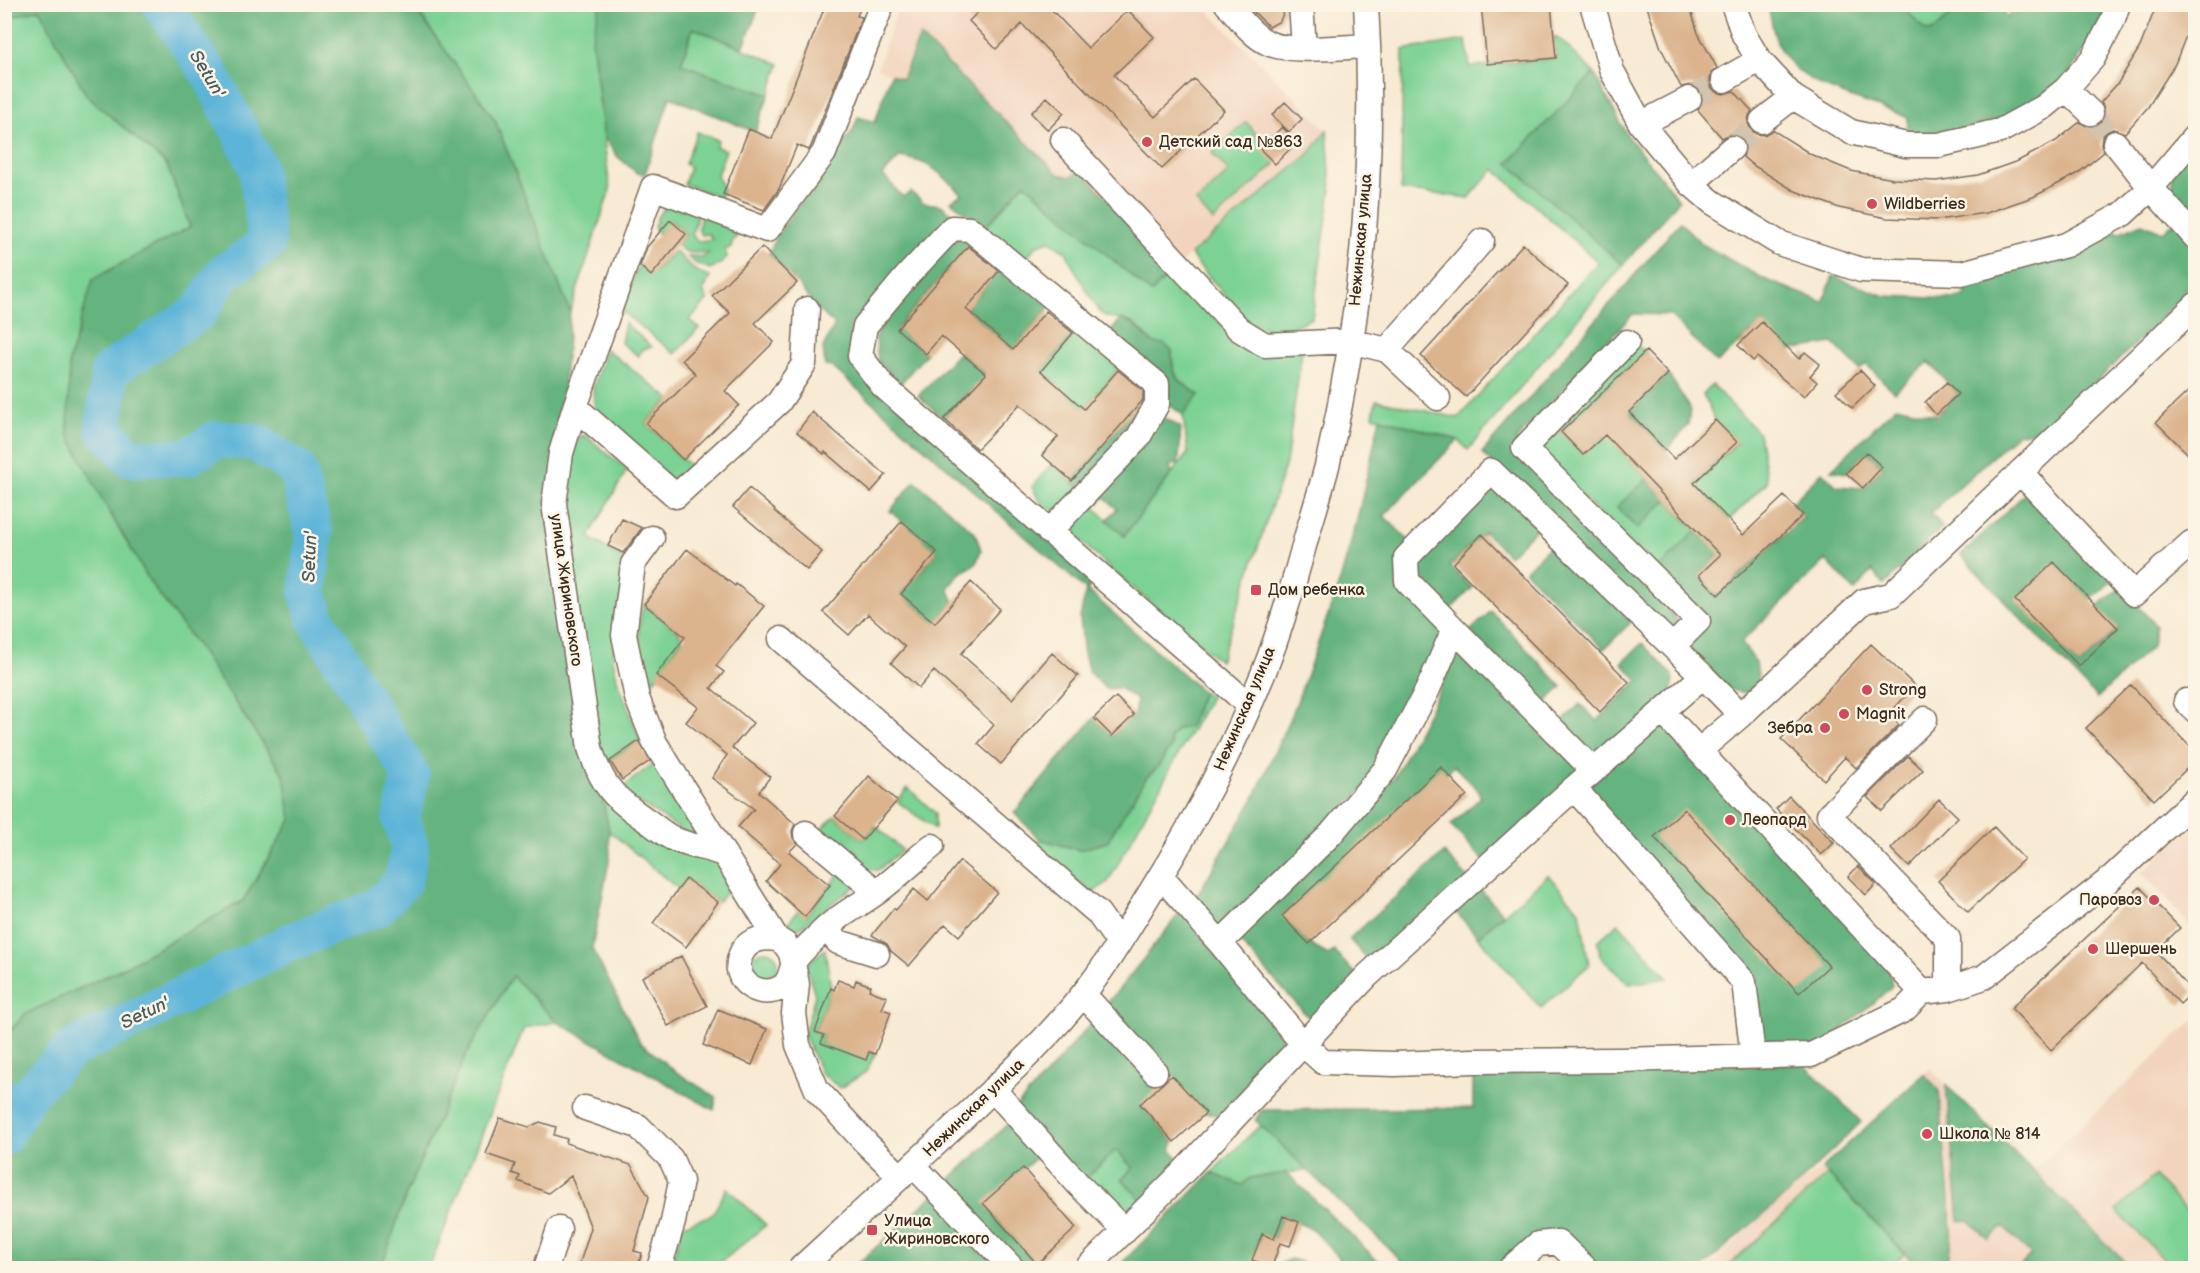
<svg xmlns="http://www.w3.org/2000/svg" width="2200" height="1273" font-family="'Balsamiq Sans',sans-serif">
<rect width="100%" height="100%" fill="#fcf5e5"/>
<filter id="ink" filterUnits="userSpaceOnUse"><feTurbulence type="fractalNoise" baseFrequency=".0167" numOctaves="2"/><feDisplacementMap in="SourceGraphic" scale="12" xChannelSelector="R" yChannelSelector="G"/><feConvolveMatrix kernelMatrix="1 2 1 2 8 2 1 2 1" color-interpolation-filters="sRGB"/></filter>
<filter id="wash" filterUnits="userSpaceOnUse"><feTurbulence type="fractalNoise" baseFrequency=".008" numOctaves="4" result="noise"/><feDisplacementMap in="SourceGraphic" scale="24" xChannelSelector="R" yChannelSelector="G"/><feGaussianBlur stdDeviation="1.35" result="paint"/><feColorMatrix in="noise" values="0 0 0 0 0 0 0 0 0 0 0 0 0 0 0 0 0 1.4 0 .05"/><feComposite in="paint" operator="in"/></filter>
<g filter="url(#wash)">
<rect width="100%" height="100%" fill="#f8ead3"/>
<!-- built -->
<path fill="#f2d4be" d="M899,5h303l125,125 -18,24 -118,100 -40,39 -249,-214 -25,-11z
M2195,823v108l-53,-58z
M2195,1019v249h-488l89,-82 26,-18 108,-100 101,103 28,-24z"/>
<!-- green -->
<path fill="#7cd194" stroke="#5c7e59" stroke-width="1.5" d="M413,5h187l-8,33 18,152 -40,122 -75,-192z
M1901,5h60l-25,24 -6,3 -6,-3z
M39,9l48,87 80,69 23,62 -97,52 10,222 49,84 42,56 90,134 7,45 -48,81 -124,69 -94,44 -20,23 -1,-1018z
M693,28l87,36 -11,31 -88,-31z
M1554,37l8,4 32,32 -86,90 115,102 -155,185 -10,-10 -85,-24 3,-16 82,18 140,-156 -104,-93 -25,29 -68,-8 2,-140 63,-10 4,27 86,-9z
M1246,122l19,22 10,20 -62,57 -17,-19 33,-30 -17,-19z
M1327,130l4,59 -19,129 -34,15 -29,-10 -53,-61 -5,-8 118,-100z
M697,132l21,8 -2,7 10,3 -9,25 6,14 -3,8 -36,-13 6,-17 -5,-3z
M1024,183l129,108 19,-19 70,74 21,4 39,1 -16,112 -66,198 -113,-95 -32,-31 2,-20 12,-13 35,34 64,-83 -5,-38 16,-20c-21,-15 -27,-17 -27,-44l-8,-7 -11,-1c-7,-7 -14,-18 -24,-21 -8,-4 -21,-3 -27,-8 -5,-4 -34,-55 -35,-61l-17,-12 -13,4 -19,23 -33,-40z
M667,205l31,7 -6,23 6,6 14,-2 -3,-5 -8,1 -3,-6 4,-16 43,16 -12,11 -2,7 -6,3 2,7 -5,6 -12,6 -15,-6 -8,-7 16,1 5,-4c-15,-2 -19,4 -31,-8l9,-11 -15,-14 -11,17 -6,-10 4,-11z
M675,251l21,20 14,6 -7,15 5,8 -19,20 10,8 -24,26 -54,-43 18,-46 12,10z
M625,323l27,24 -10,2 -3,7 -18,-13z
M1077,330l43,37 -36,42 -43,-38z
M1627,342l19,9 -85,81 22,23 33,-31v22l31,33 -30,29 20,20 30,-28 29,31 -40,40 -127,-128z
M606,349l64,50 -24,24 37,37 10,7 -12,13 -14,-2 -72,-63 -2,-27z
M1712,385l47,48 8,49 -38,38 -35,-37 43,-40 -22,-23 -12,-26z
M585,435l42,35 -38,67 38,24 -14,98 4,20 23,61 -35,23 -7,-10 -36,-245 10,-67z
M1052,463l27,25 -22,22c-14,0 -19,-11 -25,-23z
M644,604l35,28 3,8 -36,51c-5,-28 -12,-59 -2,-87z
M1203,692l7,5 -102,185 -16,11 -56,-48 4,-6 39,11 55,-51 12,-22 11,-9 14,-22 -1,-8 7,-9 12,-2z
M655,762l41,73h-7l-61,-40 -6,-7z
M908,788l27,25v16l-38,-28z
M602,797l112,64 21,21 -17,20 -32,-23 -8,10 -69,-58z
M835,816l28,24 13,-14 26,24 -24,20h-15l-46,-37z
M845,866l17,15 -67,50 -10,-4 13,-17 8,6z
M1548,875l32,36 9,54 -48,43 -63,-71z
M1618,923l50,55 -39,6 -29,-28 -2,-15z
M825,949l6,39 -16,43 9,4 -3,8 54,11 -9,18 -26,16 -19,-15 -17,-38 11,-40 -9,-30z
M752 964a13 13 0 1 1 26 0a13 13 0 1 1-26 0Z
M512,976l45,46 -33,6 -95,240h-48l25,-73 61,-142z
M1262,1126l47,44 -59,8 -7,8 -32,-13 45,-44z
M1116,1150l17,18 -11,11 21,23 -24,23 -40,-40z
M1828,1174l76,80 -15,14h-163z
M2154,1176l41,44v31l-18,17h-5l-55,-57z
M727,1188l39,37 -52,43h-44l13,-43 29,-10z"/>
<!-- forest -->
<path fill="#65b37e" stroke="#506e4e" stroke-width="1.5" d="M5,4l408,1 82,115 75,192 -12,137 37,313 14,69 1,26 -18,91 48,94 36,30 40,25 -2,13 -157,-88 -45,-46 -45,77 -61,142 -25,73h-376v-231l20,-23 94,-44 124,-69 48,-81 -7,-45 -90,-134 -42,-56 -49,-84 -35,-67 1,-73 24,-82 97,-52 -23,-62 -80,-69 -48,-87 -34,10z
M600,5h160l-17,43 -50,-20 -12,36 88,31 -14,37 -85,-35 -25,77 -8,-1 -19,-16 -14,-19 -12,-100z
M1768,5h133l23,24 6,3 6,-3 25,-24h50l-7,9 4,4 7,-13h103l-74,102 -138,38 2,-27c-39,-18 -106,-27 -128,-69 -7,-13 -9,-30 -12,-44z
M920,36l138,138 13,3 10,-8 91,103 -21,21 -127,-110 -39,45 -34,-27 11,-7c-23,-22 -30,-32 -62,-37l-17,18 20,22 8,-5 13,11 17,2 13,10 -52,56 -50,80 240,232 -5,7 116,102 -14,35 -12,2 -7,9 1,8 -14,22 -11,10 -39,64 -28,8 -39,-11 -26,-26 80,-95 18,18 22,-21 3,-15 -18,-12 -13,1 -17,-17 -5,-17 -4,-37 6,-28 -255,-224h-6l-2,-19 12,-22 -18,-16 -20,-26 -28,-29 8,-19 76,-105 5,-13 17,5 16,-48 11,5z
M1594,73l33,62 52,65 -56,65 -115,-102z
M2195,136v131l-11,29 -102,100 -45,36 -19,1 -87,80 11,14 -58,58 -12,-14 -17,20 -29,-31 -85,82 15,20 3,21 -13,10 -16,-3 -41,-40v-15l-33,-64 40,-40 11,10 12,-11 12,14 -32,31 19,20 86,-78 -12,-14 30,-31 15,14 26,2 19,-21 -16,-15 -20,21 -15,-3 65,-64 40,9 22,-21 -29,-32 -35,30 -28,-28 -6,6 -27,-27 -48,8 -23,-29 -45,41 -47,-48 -37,-1 -117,126 160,179 8,16 -11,11 -191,-193 198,-231 22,22 62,35 59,23 10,-26 52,20 69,3 12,-4 -3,-14 144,-55 12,7 23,-10 21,9 15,-14 -7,-47z
M956,236l17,5 -76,87 29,26 -25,29 -23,-21 -2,-24 14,-31z
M1002,267l48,39 -37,44 -47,-41z
M1121,319l11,4 21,20 11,1 8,7c-1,27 6,29 27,44l-16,20 -19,-14 -55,-67z
M959,352l47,40 -34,-3 -28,30 -26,-23z
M1668,374l22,34 -2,17 -22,26 -37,-39z
M1149,393l-7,26 -63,69 -7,-7z
M1153,411l28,17c-2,13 0,23 -3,35l-9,4 4,5 -49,64 -17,-16 10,-11 -13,-12 -10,11 -5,-6z
M1380,418l78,22 -74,76 28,28 -13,14 50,74 -65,135 -161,166 -28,-34 58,-99 44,-98 43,-121 17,-61z
M1647,479l20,21 -30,29 -20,-22z
M915,481l60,52 6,17 -5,14 -16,9 -12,15 6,14 -19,21 -34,-29 36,-42 -47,-41z
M1486,483l53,43 -30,30 -25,-24 -34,34 22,22 -25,25 -35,-35 2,-19z
M2031,488l86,88 -26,24h-75l63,66 39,-37 -21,-22 24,-20 35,39 -4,20 -55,52 -136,-143z
M1554,542l79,78 -29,29 -79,-78z
M1491,611l71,76 -21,20 -71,-76z
M1458,641l125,128 -100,91 -32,-35 29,-27 -1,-7 -25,-25 -171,149 26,29 19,11 6,-4 23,25 -46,44 -74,-81 99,-97 59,-66 45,-87z
M1642,643l31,33 -1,16 -69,66 -18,-2 -28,-29 23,-23 17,17 41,-41 -16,-17z
M1663,712l225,242 4,33 -81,68 -58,1 -9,-74 -170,-194z
M1444,853l24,25 -95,88 -24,-27z
M1472,880l31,34 -25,23 -31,-35z
M1181,911l102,127 -5,19 -59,58 -79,-11 34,38 -3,8 11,12 -39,40 -21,-23 11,-11 -17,-18 -37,35 -32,-37 -63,56 58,64h-189l85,-77 79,-76 -4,-5c60,-63 115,-130 168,-199z
M1804,1064l57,58 -67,66 -93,80h-118l-25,-25 -45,25h-104l-154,-148 7,-10 211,-2v-40z
M1924,1074l15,16 13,141 -3,25 -14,12h-16l-97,-100z
M1946,1085l185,183h-113l13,-13 -28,-29 -14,14 -20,-20 -10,1z
M1211,1173l31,12 8,-7 37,-5 98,95h-46v-11l-27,-28 -29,-13 -9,23 -13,-4 -8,25 19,7 19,-8 13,4 -2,5h-185z"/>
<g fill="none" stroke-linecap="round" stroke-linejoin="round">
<!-- river -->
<path stroke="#5bb4d8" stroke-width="38" d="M4,1136l24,-42 44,-45 219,-107 87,-35 25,-26 7,-34 -9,-28 10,-44 -95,-156 -8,-27 6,-60 -17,-63 -42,-27 -38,-3 -29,18 -58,1 -26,-29 6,-59 90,-59 23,-38 44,-29 -10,-79 -47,-91 -49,-70"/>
</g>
<g id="blocks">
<!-- building -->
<path fill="#dbb48e" d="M826,4h36l-5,12 5,1 -51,129 -2,4 -12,-5 -18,44 -15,21 -41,-16 26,-65 23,10z
M986,4h60l42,44 40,-38 26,27 -40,38 41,42 39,-38 30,31 -62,59 -140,-145 -26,25 -27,-28z
M1246,4h41l-7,17 -11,6z
M1481,4h70l5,54 -69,6z
M1646,4h43l9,29 19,35 -6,5 -1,8 1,6 5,5 7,2 11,-3 18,20 -3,5 -1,7 3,7 5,4 8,1 9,-5 39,25 39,16 42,8 43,2 42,-6 40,-14 38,-20 24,-19 8,5h6l7,-4 4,-7 -1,-8 -3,-6 17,-19 22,-36 17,-43 39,2 -3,12 -18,46 -27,43 -23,26 -12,-4 -7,3 -4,5 -1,8 3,7 -27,22 -44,23 -47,16 -49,7 -50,-2 -48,-10 -46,-18 -42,-26 -8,-7 3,-11 -4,-8 -5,-3 -7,-1 -8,4 -24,-28 5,-10 -2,-8 -5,-5 -6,-2 -9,2 -20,-39z
M1047,97l17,16 -16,17 -17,-17z
M1285,102l17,17 -13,13 -17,-17z
M1282,127l15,15 -22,22 -15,-15z
M670,220l16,14 -35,42 -11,-10 7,-19z
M1523,244l45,41 -102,112 -45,-41z
M968,246l31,25 -33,38 47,41 33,-39 27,22 -32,38 43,38 34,-39 25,21v9l-71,81 -30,-26 16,-18 -38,-33 -43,45 -33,-30 42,-45 -45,-38 -15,18 -29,-25z
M762,247l35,36 -42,40 19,19 -49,49 14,14 -56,55 -37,-37 50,-49 -14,-14 48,-47 -18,-17z
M1762,322l37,37 6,-7 15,12 -10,12 7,6 -13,15 -47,-40 -4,4 -15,-16z
M1646,351l22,23 -39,38 45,47 41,-39 22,22 -43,41 49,52 41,-39 19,19 -85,80 -19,-20 21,-20 -115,-120 -22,20 -22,-23z
M1860,370l15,16 -23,22 -16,-16z
M1947,382l11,12 -22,21 -11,-13z
M2196,384v78l-40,-40z
M812,412l74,63 -15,17 -46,-40 -1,2 -27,-22z
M1866,452l16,15 -19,21 -17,-15z
M749,488l26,22 -1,1 48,41 -15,18 -74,-63z
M622,519l20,9 -19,25 -15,-7z
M902,521l35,31 -36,42 34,29 36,-41 29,27 -39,45 51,45 40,-46 26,23 -77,88 -23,-20 16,-19 -60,-54 -15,17 -28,-25 14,-16 -37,-33 -19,21 -26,-23z
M1482,534l147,148 -29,30 -147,-148z
M687,549l48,37 1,-2 28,22 -48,60 8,6 -13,16 42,35 -21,25 38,29 -11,15 36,32 -3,7 1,7 4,6 -8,8 41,33 -25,32 -39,-36 14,-17 -42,-37 16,-18 -42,-31 15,-23 -41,-33 12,-15 -42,-32 29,-38 -41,-33z
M2054,562l64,66 -39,38 -64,-66z
M1871,644l44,42 -27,29 11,10 -43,43 -11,-11 -21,23 -43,-41z
M2131,685l65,68v7l-42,40 -68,-72z
M1116,697l18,18 -22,21 -18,-18z
M639,741l11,20 -28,19 -12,-19z
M1908,756l15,14 -41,41 -15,-14z
M1441,767l26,28 -158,149 -27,-28z
M869,776l28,25 -34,39 -28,-24z
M1789,796l45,47 -13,12 -45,-46z
M1939,799l19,18 -49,50 -18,-18z
M1684,809l145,157 -30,27 -145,-156z
M1994,827l30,32 -56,53 -30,-31z
M960,861l37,31 -38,44 -14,-12 -36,42 -18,-15 -4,-7 -15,-9 22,-27 2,2 18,-21 14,12z
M1858,866l18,18 -10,11 -18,-18z
M686,879l32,23 -32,45 -33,-24z
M2140,887l40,41 -24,23 37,41 -13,12 -38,-41 -91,87 -40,-42z
M681,956l26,50 -39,20 -26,-49z
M838,980l16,6 2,-6 15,6 -2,4 18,7 -5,12 9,3 -16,42 -6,-2 -3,8 -45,-17 3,-8 -9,-3 16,-44 3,2z
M718,1009l49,20 -15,36 -49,-20z
M1172,1075l34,38 -32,29 -34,-38z
M500,1118l29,9 11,-5 16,5 -2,8 13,4 -1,4 65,22 18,32 -15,54 8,2 -5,16h-59l13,-41 -20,-52 -23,17 -30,-12 2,-5 -8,-3 3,-9 -29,-10z
M1023,1168l53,60 -39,36 -54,-61z
M1283,1216l16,6 -9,24 -10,-3 -8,24 -20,-7 10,-26 12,5z"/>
</g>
</g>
<g filter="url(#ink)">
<use href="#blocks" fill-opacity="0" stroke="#7d6d5d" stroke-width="1.5"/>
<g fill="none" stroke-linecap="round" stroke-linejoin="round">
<!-- minor-tunnel -->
<path stroke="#d2c4af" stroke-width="24" stroke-dasharray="24 12" stroke-linecap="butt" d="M1689,99l35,-19
M2091,113l24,30
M1732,148l30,-27"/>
<!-- minor casing -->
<g stroke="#7d6d5d" stroke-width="27">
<path id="minor" d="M1227,4c12,13 25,32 41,39 21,10 76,4 99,3
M1301,4l3,44
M1592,4l20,67 29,53 50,60 21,18 67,41 82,27 101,3 104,-28 57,-31 28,-26 45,-53
M1733,4l11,31 15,25 34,37 58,35 55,13h33l61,-14 44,-24 22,-18 27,-31 19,-36 6,-18
M1724,80l35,-20
M2066,89l25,24
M1762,121l31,-24
M1641,124l48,-25
M1063,140l176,189 26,16 85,-4 37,9 51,48
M2115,143l36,45 45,50
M1691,184l41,-36
M1627,342l-103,106 174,173 -25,25
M1387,350l95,-109
M575,407l101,89 103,-94 25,-38 3,-55
M2020,472l114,122 57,-51 5,1
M1049,532l89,-94 19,-34v-20l-187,-155 -18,-1 -45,48 -42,50 -5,30 23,30 366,319
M652,538l-19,26 -9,71 13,63 18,45 122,196 8,5 6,9 6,31 -3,29 4,32 19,45 49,53 35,34
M1454,629l139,141
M781,639l317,274 21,30
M2186,701l10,10
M1663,712l259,280
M1925,719l-96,96 119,124v50
M1700,750l41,-35
M1574,788l170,194 9,74
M806,833l71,59
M725,855c-17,-8 -36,-8 -53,-17 -8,-4 -16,-11 -23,-16 -34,-23 -47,-35 -59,-74l-36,-244 7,-51 14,-46 78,-220 114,43 57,-77 58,-149
M1161,876l59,67 83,101 20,18 72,2 78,-3 146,-1 192,-5 93,-45 18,-18 26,-3 36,-12 125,-97 87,-81
M826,928l12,14 39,12
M777,939c-17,-3 -34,2 -38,22 -4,24 24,38 43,26 9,-6 8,-15 12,-24 3,-9 23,-26 30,-33 15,-15 36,-25 52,-37 20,-15 38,-32 56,-47
M1220,943l110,-108 55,-65 43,-81 26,-60 -47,-48 -1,-23 85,-87 212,205
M1083,994l72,78
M993,1089l86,96 46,46
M585,1108l53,18 33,33 10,22 -8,41 -14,46
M914,1166l98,102
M1182,1173l185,-197 207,-188 129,-112 38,39 123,-114 27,-6 305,-290
M546,1268l13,-39
M801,1268c61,-56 122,-111 181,-168 38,-36 77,-74 109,-116 22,-29 40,-60 59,-91 44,-70 82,-143 113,-219 18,-45 31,-92 44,-139 7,-23 14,-46 20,-69 35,-151 49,-308 39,-462
M1087,1268l100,-100
M1511,1268l27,-24 20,-2 27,26"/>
</g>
<!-- minor -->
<use href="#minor" stroke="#fff" stroke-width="24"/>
</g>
</g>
<!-- markers -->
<g fill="#d1495b" stroke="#fcf5e5" stroke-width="2">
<circle cx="1147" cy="142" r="6"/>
<circle cx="1872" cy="204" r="6"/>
<rect x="1250" y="584" width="12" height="12" rx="3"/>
<circle cx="1867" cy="690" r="6"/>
<circle cx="1844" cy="714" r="6"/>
<circle cx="1825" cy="728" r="6"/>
<circle cx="1730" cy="820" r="6"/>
<circle cx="2154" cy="900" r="6"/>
<circle cx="2093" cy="949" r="6"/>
<circle cx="1927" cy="1134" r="6"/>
<rect x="866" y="1224" width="12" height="12" rx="3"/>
</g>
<g text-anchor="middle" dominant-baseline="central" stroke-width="5" stroke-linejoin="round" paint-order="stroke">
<!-- poi labels -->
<g font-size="16" fill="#3b2a1e" stroke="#fcf5e5" text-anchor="start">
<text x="1159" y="142">Детский сад №863</text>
<text x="1884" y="204">Wildberries</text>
<text x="1268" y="590">Дом ребенка</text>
<text x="1879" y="690">Strong</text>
<text x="1856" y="714">Magnit</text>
<text x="1813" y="728" text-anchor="end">Зебра</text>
<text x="1742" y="820">Леопард</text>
<text x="2142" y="900" text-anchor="end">Паровоз</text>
<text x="2105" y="949">Шершень</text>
<text x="1939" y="1134">Школа № 814</text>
<text x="884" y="1221">Улица<tspan x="884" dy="18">Жириновского</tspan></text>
</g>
<!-- street labels -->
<g font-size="16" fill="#3b2a1e" stroke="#fcf5e5">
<text transform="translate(1361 240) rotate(-85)">Нежинская улица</text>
<text transform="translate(566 590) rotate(82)">улица Жириновского</text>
<text transform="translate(1245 709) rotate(-67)">Нежинская улица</text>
<text transform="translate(974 1108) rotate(-44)">Нежинская улица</text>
</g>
<!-- water labels -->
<g font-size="18" font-style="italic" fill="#465a5f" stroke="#fcf5e5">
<text transform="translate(207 74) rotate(59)">Setun'</text>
<text transform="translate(310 557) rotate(-88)">Setun'</text>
<text transform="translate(145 1013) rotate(-26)">Setun'</text>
</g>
</g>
<!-- margin -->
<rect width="2200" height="1273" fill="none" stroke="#fcf5e5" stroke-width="24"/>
</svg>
